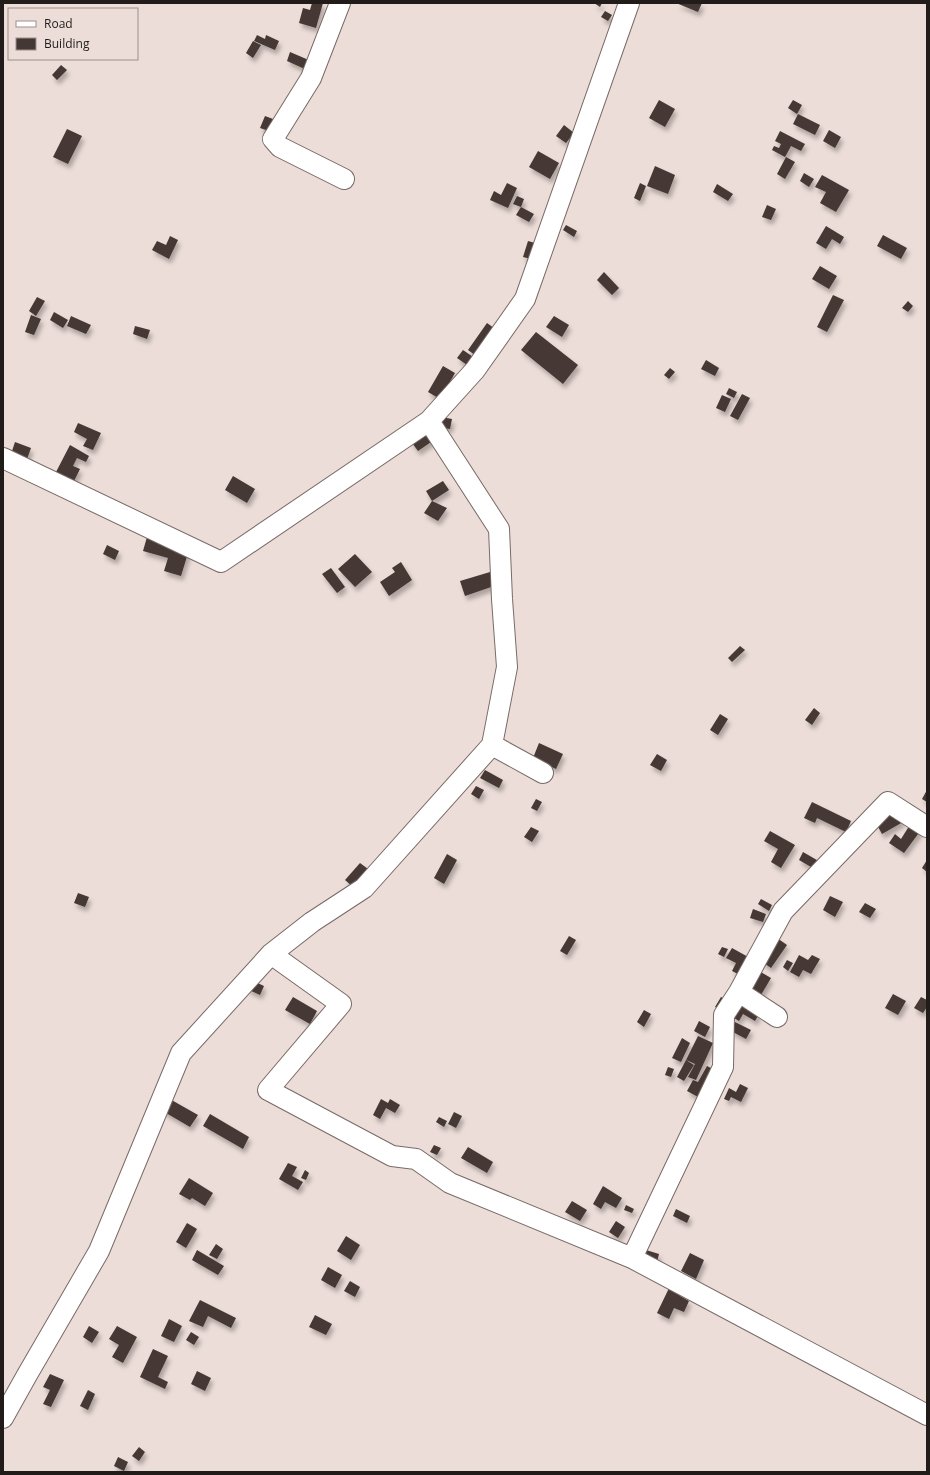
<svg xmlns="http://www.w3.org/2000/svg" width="930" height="1475" font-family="'Open Sans',sans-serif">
<defs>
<filter id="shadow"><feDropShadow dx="2.5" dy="4.5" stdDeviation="2" flood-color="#0004"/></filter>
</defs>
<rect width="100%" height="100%" fill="#ecddd8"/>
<!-- building -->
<path fill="#443834" filter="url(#shadow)" d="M312,3h11l-7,25 -17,-5 4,-15 7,2z
M594,3h8l-2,4z
M676,3h26l-4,9z
M605,11l7,4 -4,6 -7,-4z
M257,35l8,4 1,-4 13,6 -4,9 -21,-9z
M253,41l8,4 -8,13 -7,-5z
M290,52l21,9 -4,9 -20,-9z
M61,65l6,5 -10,10 -5,-5z
M659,100l16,9 -10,18 -16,-9z
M793,100l9,5 -5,9 -9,-6z
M798,114l22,11 -5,10 -22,-11z
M265,116l8,3 -4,12 -9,-3z
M564,125l10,8 -8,10 -10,-7z
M67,129l15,7 -14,28 -15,-7z
M829,130l12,7 -6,11 -12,-7z
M780,131l25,13 -4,7 -10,-5 -6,11 -13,-7 2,-4 5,2 2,-4 -6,-3z
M538,151l21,12 -9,16 -21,-12z
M786,157l9,5 -10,17 -8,-5z
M655,166l20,9 -7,19 -21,-8z
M804,173l10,6 -5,8 -9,-6z
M822,175l27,15 -13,22 -16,-9 6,-11 -11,-5z
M507,183l10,5 -9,20 -18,-8 4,-9 7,4z
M640,183l6,3 -6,15 -6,-3z
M717,184l16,10 -5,7 -15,-9z
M517,196l7,3 -3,8 -8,-3z
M767,205l9,4 -5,11 -9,-3z
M521,207l13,7 -5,8 -13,-7z
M566,225l11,6 -3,6 -11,-7z
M826,226l18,11 -4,7 -8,-5 -6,10 -10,-6z
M883,235l24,13 -6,11 -24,-13z
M170,236l8,4 -9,19 -17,-9 5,-9 9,4z
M528,241l7,2 -4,16 -8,-2z
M820,266l17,10 -8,13 -17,-10z
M604,272l15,16 -7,7 -15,-15z
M833,295l11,5 -17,32 -10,-5z
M37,297l8,4 -9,15 -7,-5z
M908,301l5,5 -5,6 -6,-4z
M54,312l14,8 -5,8 -13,-8z
M31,315l10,4 -7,16 -9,-3z
M71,316l20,9 -5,9 -19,-8z
M554,316l15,9 -7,12 -16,-10z
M487,323l11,8 -19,27 -11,-8z
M135,326l15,4 -3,9 -14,-5z
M536,332l42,33 -15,19 -42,-34z
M463,350l13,9 -6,8 -13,-9z
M706,360l13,8 -4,8 -14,-7z
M443,366l12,7 -15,26 -12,-7z
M670,368l5,4 -6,7 -5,-4z
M729,388l8,4 -3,6 -8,-4z
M742,394l8,4 -12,22 -8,-4z
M722,395l9,4 -6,13 -9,-4z
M441,417l11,2 -2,10 -11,-2z
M78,423l23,10 -8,17 -10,-4 4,-7 -13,-7z
M425,429l9,11 -16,11 -8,-11z
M15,442l16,6 -4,11 -16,-5z
M70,445l19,11 -3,6 -9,-4 -4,8 7,3 -6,12 -18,-9z
M233,476l22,13 -8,14 -22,-13z
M443,481l6,9 -17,11 -6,-10z
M432,501l15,7 -9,13 -14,-8z
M147,537l42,13 -8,26 -17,-5 4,-13 -25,-7z
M107,545l12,6 -4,9 -12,-6z
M355,554l17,18 -17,15 -17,-18z
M401,562l11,18 -23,16 -9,-14 15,-10 -3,-4z
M331,568l14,19 -8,6 -15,-19z
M490,572l4,14 -29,10 -5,-15z
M740,646l5,4 -13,12 -4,-4z
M814,708l6,5 -8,12 -7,-5z
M720,714l8,5 -10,16 -8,-5z
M539,743l24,11 -7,15 -23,-11z
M657,754l10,6 -6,11 -11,-6z
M485,770l18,10 -4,8 -19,-10z
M476,786l8,4 -5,9 -8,-5z
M927,790v12l-5,-3z
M536,799l6,3 -5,9 -6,-3z
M812,802l39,19 -5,11 -29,-14 -2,5 -11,-5z
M897,811l6,11 -21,12 -6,-11z
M911,823l10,7 -17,23 -15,-10 6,-9 6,5z
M531,827l8,4 -7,11 -8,-5z
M770,831l25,14 -14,23 -10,-6 7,-13 -14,-8z
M803,852l19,11 -4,8 -19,-11z
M447,854l10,6 -13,24 -10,-6z
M927,860v12l-5,-4z
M360,863l8,6 -15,18 -8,-7z
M78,893l11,4 -4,10 -11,-4z
M830,896l13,6 -8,15 -12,-7z
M761,899l11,6 -3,6 -11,-7z
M865,903l11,6 -6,9 -11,-6z
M753,909l13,5 -3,8 -13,-4z
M569,936l7,4 -9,15 -7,-4z
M777,938l10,7 -16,23 -10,-7z
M722,947l6,2 -4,8 -6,-3z
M732,948l18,10 -10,17 -8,-4 4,-8 -10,-5z
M799,955l9,5 4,-5 8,4 -9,15 -8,-4 -4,7 -9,-5z
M787,960l6,3 -5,8 -5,-4z
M759,971l12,7 -10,17 -12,-6z
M251,980l13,6 -4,9 -13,-6z
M893,994l13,7 -8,14 -13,-7z
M293,997l24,14 -7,13 -25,-14z
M721,997l6,3 -5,10 -7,-3z
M921,997l6,3v7l-4,6 -9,-5z
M738,1003l21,11 -4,7 -12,-7 -4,7 -8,-5z
M644,1010l7,4 -7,13 -7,-5z
M699,1021l11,6 -5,10 -11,-6z
M735,1022l16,8 -5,9 -15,-8z
M698,1036l15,7 -17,37 -8,-3 7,-13 -9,-4z
M682,1038l8,5 -9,19 -9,-4z
M686,1060l8,5 -10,16 -7,-4z
M707,1066l8,4 -15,28 -13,-7 6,-11 5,2z
M668,1067l6,2 -3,8 -6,-2z
M740,1084l8,4 -7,14 -10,-5 -2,4 -5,-2 5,-11 7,4z
M168,1098l30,17 -8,12 -29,-17z
M381,1099l7,4 2,-4 10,6 -5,8 -9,-5 -6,11 -7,-4z
M454,1112l8,4 -6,12 -8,-4z
M210,1114l39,23 -6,12 -40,-23z
M439,1117l8,4 -3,6 -8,-5z
M434,1145l7,3 -4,7 -7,-3z
M468,1147l25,15 -6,11 -26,-15z
M288,1163l9,4 -5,9 11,6 -5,8 -19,-11z
M305,1170l4,3 -3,7 -5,-2z
M189,1178l24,15 -8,13 -13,-8 -2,2 -11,-6z
M603,1186l19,12 -6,10 -11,-6 -4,7 -8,-5z
M572,1201l15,9 -7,11 -15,-9z
M626,1205l8,4 -2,4 -8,-3z
M676,1209l14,7 -3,7 -14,-7z
M616,1221l9,6 -7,11 -9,-6z
M187,1223l10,6 -11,19 -10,-6z
M346,1236l14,9 -9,15 -14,-9z
M216,1244l7,5 -6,10 -8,-4z
M197,1250l27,16 -6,9 -26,-15z
M646,1250l13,4 -2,8 -14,-4z
M690,1253l14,7 -8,19 -15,-8z
M328,1267l14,8 -7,13 -14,-8z
M350,1281l10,6 -5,10 -11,-6z
M671,1284l12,6 -3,6 9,5 -5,11 -10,-4 -5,11 -12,-6z
M200,1300l36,18 -5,10 -23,-12 -5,11 -14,-6z
M315,1315l17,9 -6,11 -17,-8z
M169,1319l13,7 -8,16 -13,-6z
M89,1326l10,6 -7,11 -9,-6z
M117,1326l20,11 -14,26 -11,-6 7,-12 -10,-6z
M191,1332l8,5 -5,8 -8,-5z
M153,1349l15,7 -10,21 10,5 -3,7 -25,-12z
M197,1371l14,7 -6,13 -14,-7z
M50,1374l14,6 -13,27 -8,-3 7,-14 -7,-3z
M88,1390l7,4 -7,16 -8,-4z
M139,1447l6,5 -6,9 -7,-5z
M118,1457l10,5 -4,9 -10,-5z"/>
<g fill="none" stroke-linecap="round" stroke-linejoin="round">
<!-- minor casing -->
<g stroke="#786a66" stroke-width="22">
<path id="minor" d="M340,3l-29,75 -38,61 7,8 64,32
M3,458l218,104 208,-141 46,-51 50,-71 104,-296
M492,745l51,28
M927,827l-39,-25 -105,109 -44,81 -15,23 -1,52 -91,191 295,157
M271,954l70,50 -73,86 124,66 24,3 34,24 182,75
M739,992l38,25
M3,1418l24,-43 72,-124 82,-198 90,-99 41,-32 52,-34 128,-143 15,-78 -5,-68 -3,-70 -70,-108"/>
</g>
<!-- minor -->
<use href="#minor" stroke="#fff" stroke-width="20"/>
</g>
<!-- border -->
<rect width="930" height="1475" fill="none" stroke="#211c1a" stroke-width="8"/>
<!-- legend -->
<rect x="8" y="8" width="130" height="52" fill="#ecddd8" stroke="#9b908c"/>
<rect x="16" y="21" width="20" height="6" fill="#ffffff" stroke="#9b908c"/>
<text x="44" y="28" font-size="12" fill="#211c1a">Road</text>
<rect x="16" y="38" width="20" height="12" fill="#443834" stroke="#9b908c"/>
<text x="44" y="48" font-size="12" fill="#211c1a">Building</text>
</svg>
